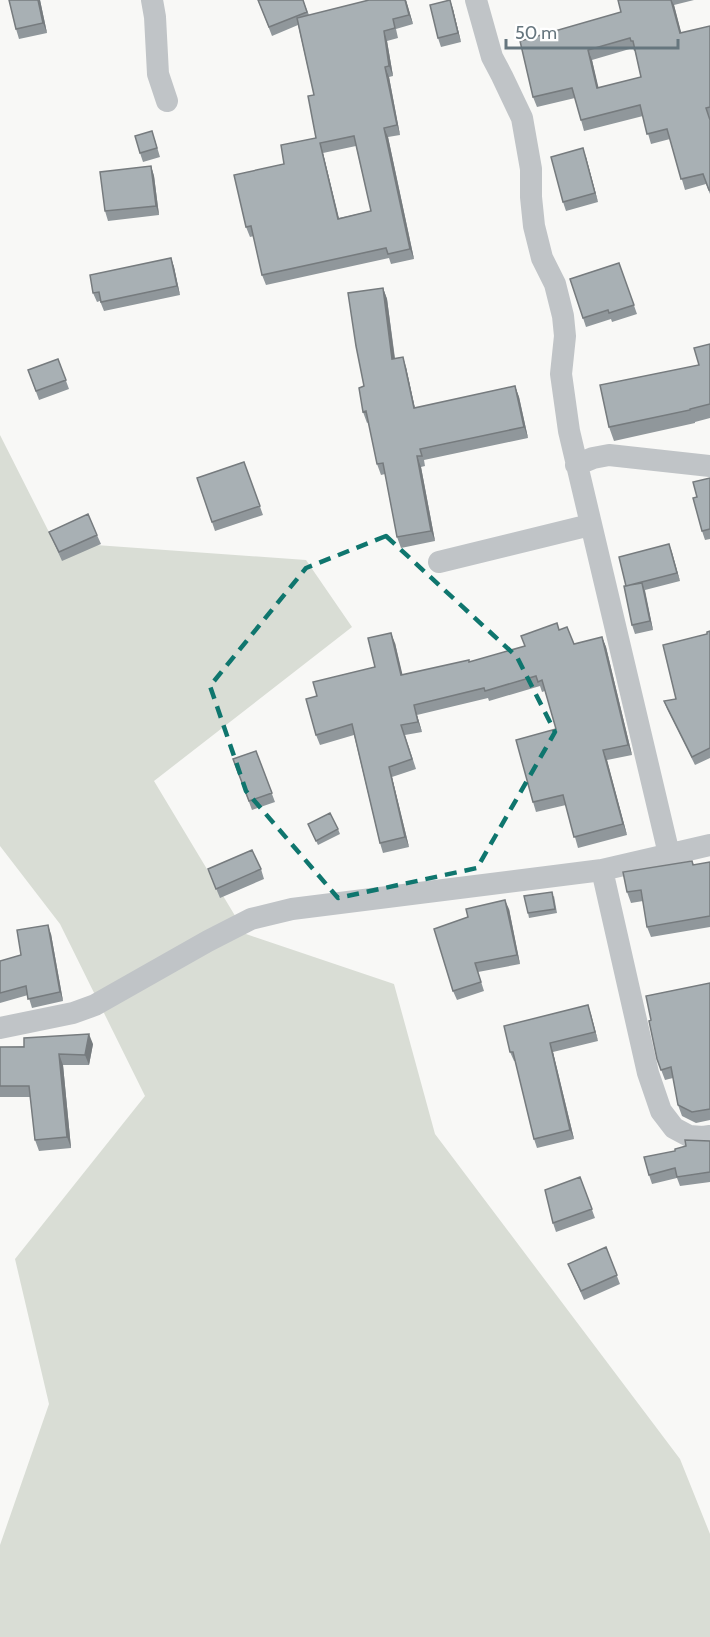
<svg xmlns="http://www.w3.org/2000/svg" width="710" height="1637" font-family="Cabin,sans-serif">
<rect width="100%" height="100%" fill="#f8f8f6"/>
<!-- green -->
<path fill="#d9ddd5" d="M0,435l54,107 252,18 46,67 -198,154 92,153 148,50 41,150 245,325 30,75v103h-710v-92l49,-141 -34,-145 130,-163 -85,-172 -60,-78z"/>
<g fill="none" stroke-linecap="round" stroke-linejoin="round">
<!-- minor -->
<path stroke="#c0c4c7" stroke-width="22" d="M152,0l3,17 3,57 9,27
M476,0l16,57 10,19 20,42 9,51v28l3,29 8,32 13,26 8,32 2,20 -4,38 8,57 100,423
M576,465l17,-7 16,-3 101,11
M439,562l151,-37
M602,870l46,203 13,38 13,17 15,8 14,1 7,-1
M0,1028l73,-15 22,-8 113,-64 43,-22 41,-10 310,-39 108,-25"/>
</g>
<!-- wall -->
<path fill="#90979b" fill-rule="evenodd" d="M40,0l7,33 -28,6 -3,-10z
M258,0h45l6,15 97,-15 7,24 -17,5 2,9 -11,3 6,35 -4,1 11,58 -12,2 26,122 -23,5 -2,-6 -123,27 -4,-10 -8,-39 -4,1 -4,-10 38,-63 32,-26 -2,-43 -16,-70 -26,11zM356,146l15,65 -32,7 -16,-65z
M450,0l3,9 8,33 -20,5 -3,-9z
M618,0h76l-20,5 7,28 29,-7v168l-4,-10 -21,6 -15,-51 -19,5 -8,-28 -59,15 -9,-33 -38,9 -4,-10 88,-85zM633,48l1,3h1l6,26 -43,11 -6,-28z
M155,140l5,17 -17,5 -3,-9z
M586,157l12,45 -32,9 -3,-9z
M151,166l3,10 5,39 -51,6 -3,-10z
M171,258l3,9 6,28 -76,16 -4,-10 -3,1 -4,-9z
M619,263l18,51 -25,8 -1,-3 -25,8 -16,-48z
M383,288l4,11 8,59 11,9 9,41 100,-22 4,11 9,41 -104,22 1,6 -4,1 14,74 -34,7 -4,-11 -12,-63 -4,1 -4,-11 -8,-42 -2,1 -4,-11z
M710,344v74l-15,4v1l-81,18 -5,-14 90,-62z
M58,359l11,30 -30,11 -11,-30z
M244,462l19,53 -48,16 -18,-53z
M710,478v61l-5,1 -3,-9z
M49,532l48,3 4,9 -39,17z
M669,544l11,37 -35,9 8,40 -18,4 -3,-9 -6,-39z
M559,630l15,14 28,-7 4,10 26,108 -25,5 20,75 -49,13 -12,-43 -30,7 -3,-10 23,-73 -11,-38 -3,1 -2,-6 -51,15 -1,-3 -71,17 5,17 -17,3 11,34 -24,8 17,70 -26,6 -3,-10 -26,-108 -34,10 -4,-10 1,-39 58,-29 20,-24 7,32 68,-13 55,-16z
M710,631v127l-15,7 -28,-56 -3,-8 12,-2 31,-65z
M256,751l19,51 -23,8 -19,-51z
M308,824l30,5 2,5 -22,11z
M692,861l2,4 16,-3v65l-59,10 -4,-10 -4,-26 -12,2 -4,-11z
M208,869h53l3,10 -44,19z
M554,896l3,17 -28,5 -1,-5z
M509,909l11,55 -42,8 6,19 -27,9 -4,-9z
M51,934l12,67 -31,7 -4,-13 -28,8v-42l21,-6z
M710,983v137l-14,3 -14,-7 -4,-11 -5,-27 -8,2 -8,-21 -6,-39z
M588,1005l10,36 -45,11 21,87 -37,9 -3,-9 -18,-78h-2l-4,-9z
M93,1044l-4,21h-26l8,83 -32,3 -4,-11 -4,-43h-31v-50z
M710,1141v41l-30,4 -3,-8 -25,6 -3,-9 26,-24z
M580,1177l15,41 -39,14 -3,-9z
M606,1247l14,37 -36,16 -16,-36z"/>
<!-- shaded-wall -->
<path fill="#767b7e" d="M38,0h2l7,33 -4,-10z
M405,0h1l7,24 -4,-9z
M450,0l3,9 8,33 -3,-9z
M671,0l3,5 10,38 -4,-10z
M384,31l3,10 6,35 -4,-10z
M588,50l4,10 9,38 -4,-10z
M385,67l4,10 11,58 -3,-10z
M384,128l4,9 26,122 -4,-10z
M320,143l3,10 18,75 -3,-9z
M583,148l3,9 12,45 -3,-9z
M151,166l3,10 5,39 -3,-9z
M171,258l3,9 6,28 -3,-9z
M383,288l4,11 9,70 -4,-10z
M403,357l3,10 11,51 -3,-10z
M515,386l4,11 9,41 -4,-11z
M417,456l4,11 14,74 -4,-10z
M669,544l3,8 8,29 -3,-8z
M642,583l3,9 8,38 -3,-9z
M391,633l4,10 10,42 -4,-10z
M602,637l4,10 26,108 -4,-10z
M414,705l3,10 5,17 -4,-10z
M603,750l4,10 20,75 -4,-11z
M389,767l3,10 17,70 -4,-10z
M505,900l4,9 11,55 -3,-9z
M48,925l3,9 12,67 -3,-9z
M588,1005l3,9 7,27 -3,-9z
M89,1034l4,10 -4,21 -4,-10z
M550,1043l3,9 21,87 -4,-9z
M59,1054l4,11 8,83 -4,-11z"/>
<!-- building -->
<path fill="#a8b0b4" stroke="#767b7e" stroke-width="1.5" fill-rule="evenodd" d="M9,0h29l5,23 -27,6z
M258,0h45l4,12 -38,15z
M369,0h36l4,15 -16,4 2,9 -11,3 5,35 -4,1 12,58 -13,3 26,121 -22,5 -2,-6 -124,27 -11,-49 -5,1 -12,-52 50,-11 -3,-19 35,-7 -8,-42 6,-1 -17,-77zM354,136l17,75 -33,8 -18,-76z
M450,0l8,33 -20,5 -8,-33z
M618,0h53l9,33 30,-7v81l-4,1 4,12v70h-1l-6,-16 -22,5 -14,-50 -20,5 -7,-29 -59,15 -9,-32 -39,9 -13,-56 101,-29zM630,38l1,3h2l8,36 -44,11 -9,-38z
M152,131l5,17 -17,5 -5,-17z
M583,148l12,45 -32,9 -12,-45z
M151,166l5,40 -51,5 -5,-39z
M171,258l6,28 -76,16 -2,-10 -6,1 -3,-18z
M619,263l15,42 -25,8 -1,-3 -25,8 -13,-39z
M383,288l9,71 11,-2 11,51 101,-22 9,41 -104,22 2,7h-5l14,75 -34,6 -14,-74 -6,1 -11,-53 -3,1 -4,-24 5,-2 -8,-40 -8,-53z
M710,344v60l-20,5v1l-81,17 -9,-42 99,-20 -5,-17z
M58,359l8,21 -30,11 -8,-21z
M244,462l16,44 -48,16 -15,-44z
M710,478v51l-8,2 -9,-33 4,-1 -4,-15z
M88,514l9,21 -38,17 -10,-20z
M669,544l8,29 -51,13 -7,-29z
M642,583l8,38 -18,4 -8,-39z
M557,623l2,7 8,-3 7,17 28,-7 26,108 -25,5 20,74 -49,13 -11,-42 -30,7 -17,-62 40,-11 -14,-49 -4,2 -2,-6 -51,15 -1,-3 -70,17 4,17 -17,3 11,34 -23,8 16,70 -25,6 -28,-119 -36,11 -10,-36 11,-3 -4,-14 62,-15 -7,-29 23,-5 10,42 68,-15v2l56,-16 -4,-10z
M710,631v117l-18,9 -28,-56 12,-2 -13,-54 44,-11v-2z
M256,751l16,42 -23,8 -16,-42z
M330,813l8,16 -22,12 -8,-17z
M252,850l9,19 -45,20 -8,-20z
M692,861l1,4 17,-3v54l-63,11 -6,-37 -14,2 -4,-20z
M552,892l3,17 -27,4 -4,-17z
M505,900l12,55 -42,8 6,19 -28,9 -19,-62 34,-12 -2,-8z
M48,925l12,67 -32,7 -2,-13 -26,7v-32l21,-6 -4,-25z
M710,983v126l-18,3 -14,-7 -7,-38 -10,3 -4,-11 -8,-38 2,-1 -5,-24z
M588,1005l7,27 -45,11 20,87 -36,9 -21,-87h-3l-6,-26z
M89,1034l-4,21 -26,-1 8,83 -32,3 -6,-54h-29v-39h24v-9z
M685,1140l25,1v31l-33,5 -2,-9 -26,7 -5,-18 31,-6v-2l11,-3z
M580,1177l12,32 -39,14 -8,-33z
M606,1247l11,28 -36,16 -13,-27z"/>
<!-- marked area -->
<path fill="none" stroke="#0f766e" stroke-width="4.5" stroke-dasharray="12 8" stroke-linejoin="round" d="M386,536l131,121 38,75 -78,136 -139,30 -92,-107 -36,-105 96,-118z"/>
<!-- scale -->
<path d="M506 39v9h172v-9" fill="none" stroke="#66767e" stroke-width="3"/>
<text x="515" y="39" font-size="18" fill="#66767e" stroke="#ffffff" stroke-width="4.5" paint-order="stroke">50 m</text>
</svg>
